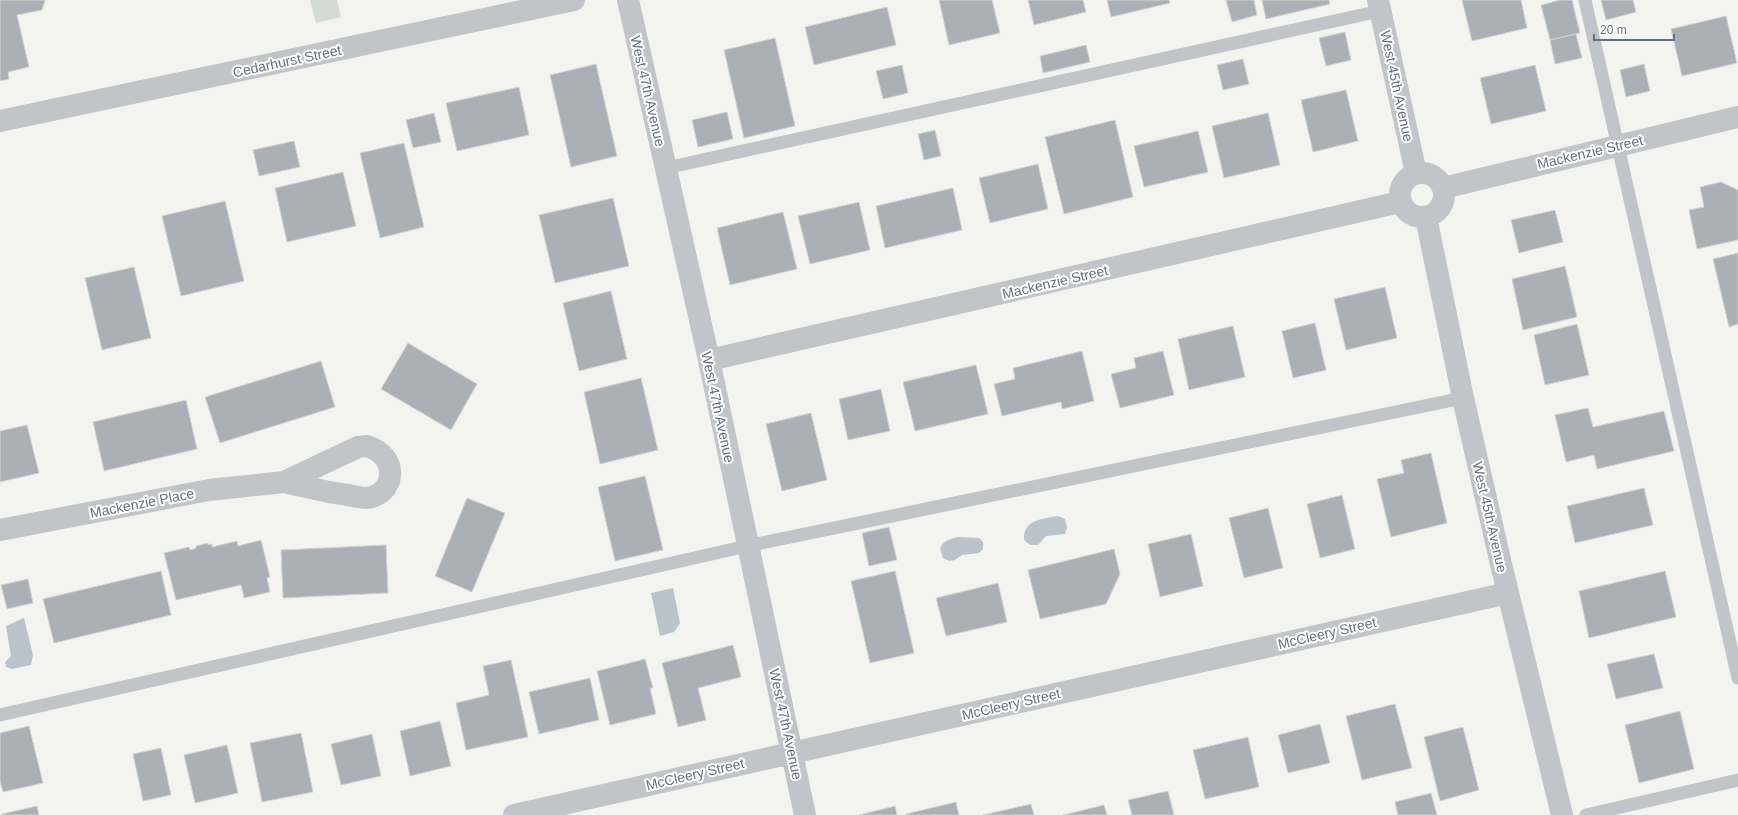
<svg xmlns="http://www.w3.org/2000/svg" width="1738" height="815" font-family="Arial,sans-serif">
<rect width="100%" height="100%" fill="#f3f4ef"/>
<!-- green -->
<path fill="#d3dad1" d="M310,0h27l4,17 -25,6z"/>
<!-- water -->
<path fill="#bac4ca" d="M1058,516l7,3 2,9 -2,6 -19,2 -8,9h-8l-6,-5c-1,-20 17,-21 34,-24z
M958,537l21,1 4,4v7l-4,4 -17,2 -7,5 -6,1 -6,-3 -3,-10c4,-8 10,-9 18,-11z
M673,588l7,35 -6,9 -14,4 -9,-43z
M24,618l9,37 -2,10 -19,4 -6,-2 -1,-5 6,-6 -5,-30z"/>
<!-- building -->
<path fill="#aab0b5" stroke="#d4d5d2" d="M0,0h45l-3,10 -25,5 12,52 -21,5 1,7 -9,2z
M939,0h53l8,33 -51,12z
M1028,0h55l3,12 -52,13z
M1107,0h62l1,3 -59,14z
M1226,0h28l3,15 -25,7z
M1262,0h67l1,4 -64,15z
M1462,0h59l6,28 -55,13z
M1560,0h12l8,33 -30,7 -9,-35z
M1601,0h32l3,12 -30,8z
M887,7l9,38 -82,20 -9,-38z
M1726,16l11,47 -55,13 -11,-47z
M1345,32l6,28 -25,6 -7,-28z
M1576,34l6,24 -27,6 -5,-24z
M775,38l20,88 -51,12 -20,-88z
M1086,45l4,17 -47,11 -3,-17z
M1243,59l6,25 -26,6 -6,-25z
M596,64l21,92 -46,11 -21,-92z
M1644,64l6,27 -24,6 -6,-27z
M902,65l6,28 -25,6 -7,-28z
M1535,65l11,46 -55,13 -11,-46z
M519,87l10,48 -72,16 -11,-48z
M1346,90l12,51 -45,11 -12,-52z
M727,112l6,27 -35,8 -6,-27z
M434,113l7,29 -28,6 -7,-28z
M1268,113l12,52 -56,13 -12,-52z
M1115,120l18,77 -69,17 -19,-77z
M935,130l6,26 -17,4 -6,-26z
M1198,131l10,41 -64,15 -10,-41z
M294,141l6,26 -41,9 -6,-26z
M404,143l20,84 -44,11 -20,-85z
M1038,164l10,45 -58,14 -11,-45z
M343,172l13,54 -69,16 -12,-54z
M1721,182l17,8v50l-41,9 -8,-39 15,-3 -4,-20z
M953,188l9,42 -77,18 -9,-42z
M613,198l16,68 -74,17 -16,-68z
M225,201l19,80 -63,15 -19,-80z
M859,202l11,48 -60,14 -12,-48z
M1555,210l8,32 -44,11 -8,-33z
M783,212l14,57 -67,16 -13,-57z
M1738,253v71l-9,3 -16,-68z
M1565,266l12,51 -54,13 -11,-51z
M134,267l17,71 -49,12 -17,-72z
M1385,287l12,51 -51,12 -12,-51z
M611,291l16,68 -48,12 -16,-68z
M1315,323l11,47 -33,8 -11,-47z
M1577,324l12,51 -44,10 -11,-50z
M1233,326l12,51 -56,13 -11,-51z
M408,343l69,41 -26,46 -70,-41z
M1082,351l12,50 -32,8 -1,-7 -59,14 -8,-32 21,-5 -2,-11z
M1163,351l11,44 -54,13 -9,-34 25,-6 -2,-10z
M321,361l14,46 -115,36 -15,-46z
M976,365l12,49 -73,17 -12,-49z
M641,378l17,72 -58,14 -16,-72z
M881,389l9,42 -42,9 -9,-41z
M186,400l11,49 -93,22 -11,-49z
M1588,408l5,19 71,-16 10,40 -77,18 -3,-14 -28,7 -11,-47z
M811,413l16,67 -45,11 -16,-67z
M27,425l12,48 -39,9v-51z
M1431,453l16,70 -56,14 -14,-58 27,-6 -3,-13z
M645,476l18,74 -48,11 -17,-74z
M1644,488l9,37 -78,18 -8,-37z
M1342,495l13,54 -35,9 -13,-54z
M467,498l38,15 -33,79 -37,-16z
M1268,508l15,60 -39,10 -15,-60z
M889,527l8,33 -28,6 -7,-33z
M1191,534l12,52 -43,11 -12,-53z
M261,540l9,37 -3,1 3,14 -26,6 -3,-13 -65,15 -12,-47 25,-6 1,3 6,-2v-2l12,-3v2l4,-1v3l25,-6 1,5z
M386,545l2,48 -105,5 -2,-48z
M1114,549l6,25 -14,30 -66,15 -12,-49z
M161,571l10,44 -117,28 -11,-44z
M895,571l19,82 -44,10 -19,-82z
M1665,571l11,46 -87,21 -10,-47z
M28,579l5,24 -26,6 -6,-24z
M998,583l9,39 -61,14 -10,-38z
M733,645l8,32 -43,11 8,32 -28,7 -16,-64z
M1654,654l9,34 -47,11 -9,-35z
M645,659l8,29h-3l6,26 -46,11 -13,-54z
M511,660l17,77 -62,13 -10,-47 33,-8 -6,-29z
M590,678l9,42 -60,14 -10,-42z
M1395,704l17,64 -50,12 -16,-64z
M1680,711l14,58 -55,14 -14,-58z
M440,721l11,45 -41,10 -10,-45z
M1320,724l10,39 -42,10 -10,-38z
M29,726l14,57 -40,9 -3,-11v-48z
M1463,727l16,63 -39,11 -16,-64z
M301,733l12,59 -51,10 -12,-59z
M372,734l9,42 -40,9 -10,-41z
M1248,737l11,50 -54,12 -12,-49z
M227,745l11,48 -43,10 -11,-48z
M161,748l10,47 -28,6 -10,-47z
M1168,791l6,24h-42l-4,-15z
M1431,793l6,22h-39l-3,-13z
M956,802l3,13h-53v-1z
M1031,804l3,11h-51z
M1104,805l3,10h-44z
M37,806l2,9h-37v-1z
M895,806l2,9h-38z"/>
<g fill="none" stroke-linecap="round" stroke-linejoin="round">
<!-- service -->
<path stroke="#c1c4c8" stroke-width="13" d="M1585,0l153,678
M666,168l714,-157
M0,715l747,-169 716,-148
M1586,815l152,-35"/>
<!-- minor -->
<path stroke="#c1c4c8" stroke-width="22" d="M628,0l81,360 96,455
M1378,0l38,173
M0,121l574,-121
M1400 195a22 22 0 1 1 44 0a22 22 0 1 1-44 0Z
M1443,188l295,-71
M1426,217l37,181 38,166 61,251
M709,360l691,-158
M367,446c33,10 29,49 -1,52 -6,0 -13,-2 -18,-3 -22,-3 -43,-8 -64,-13l74,-35z
M0,530l209,-40 75,-8
M514,815l994,-222"/>
</g>
<g text-anchor="middle" dominant-baseline="central" stroke-width="4" stroke-linejoin="round" paint-order="stroke">
<!-- street labels -->
<g font-size="14" fill="#637080" stroke="#fff">
<text transform="translate(287 61) rotate(-12)">Cedarhurst Street</text>
<text transform="translate(1397 86) rotate(78)">West 45th Avenue</text>
<text transform="translate(648 91) rotate(77)">West 47th Avenue</text>
<text transform="translate(1590 152) rotate(-13)">Mackenzie Street</text>
<text transform="translate(1055 282) rotate(-13)">Mackenzie Street</text>
<text transform="translate(718 407) rotate(78)">West 47th Avenue</text>
<text transform="translate(142 503) rotate(-11)">Mackenzie Place</text>
<text transform="translate(1490 517) rotate(77)">West 45th Avenue</text>
<text transform="translate(1327 633) rotate(-13)">McCleery Street</text>
<text transform="translate(1011 704) rotate(-13)">McCleery Street</text>
<text transform="translate(786 724) rotate(78)">West 47th Avenue</text>
<text transform="translate(695 774) rotate(-13)">McCleery Street</text>
</g>
</g>
<!-- scale -->
<path d="M1594 34v6h80v-6" fill="none" stroke="#637080" stroke-width="2"/>
<text x="1600" y="34" font-size="12" fill="#637080" stroke="#ffffff" stroke-width="3" paint-order="stroke">20 m</text>
</svg>
